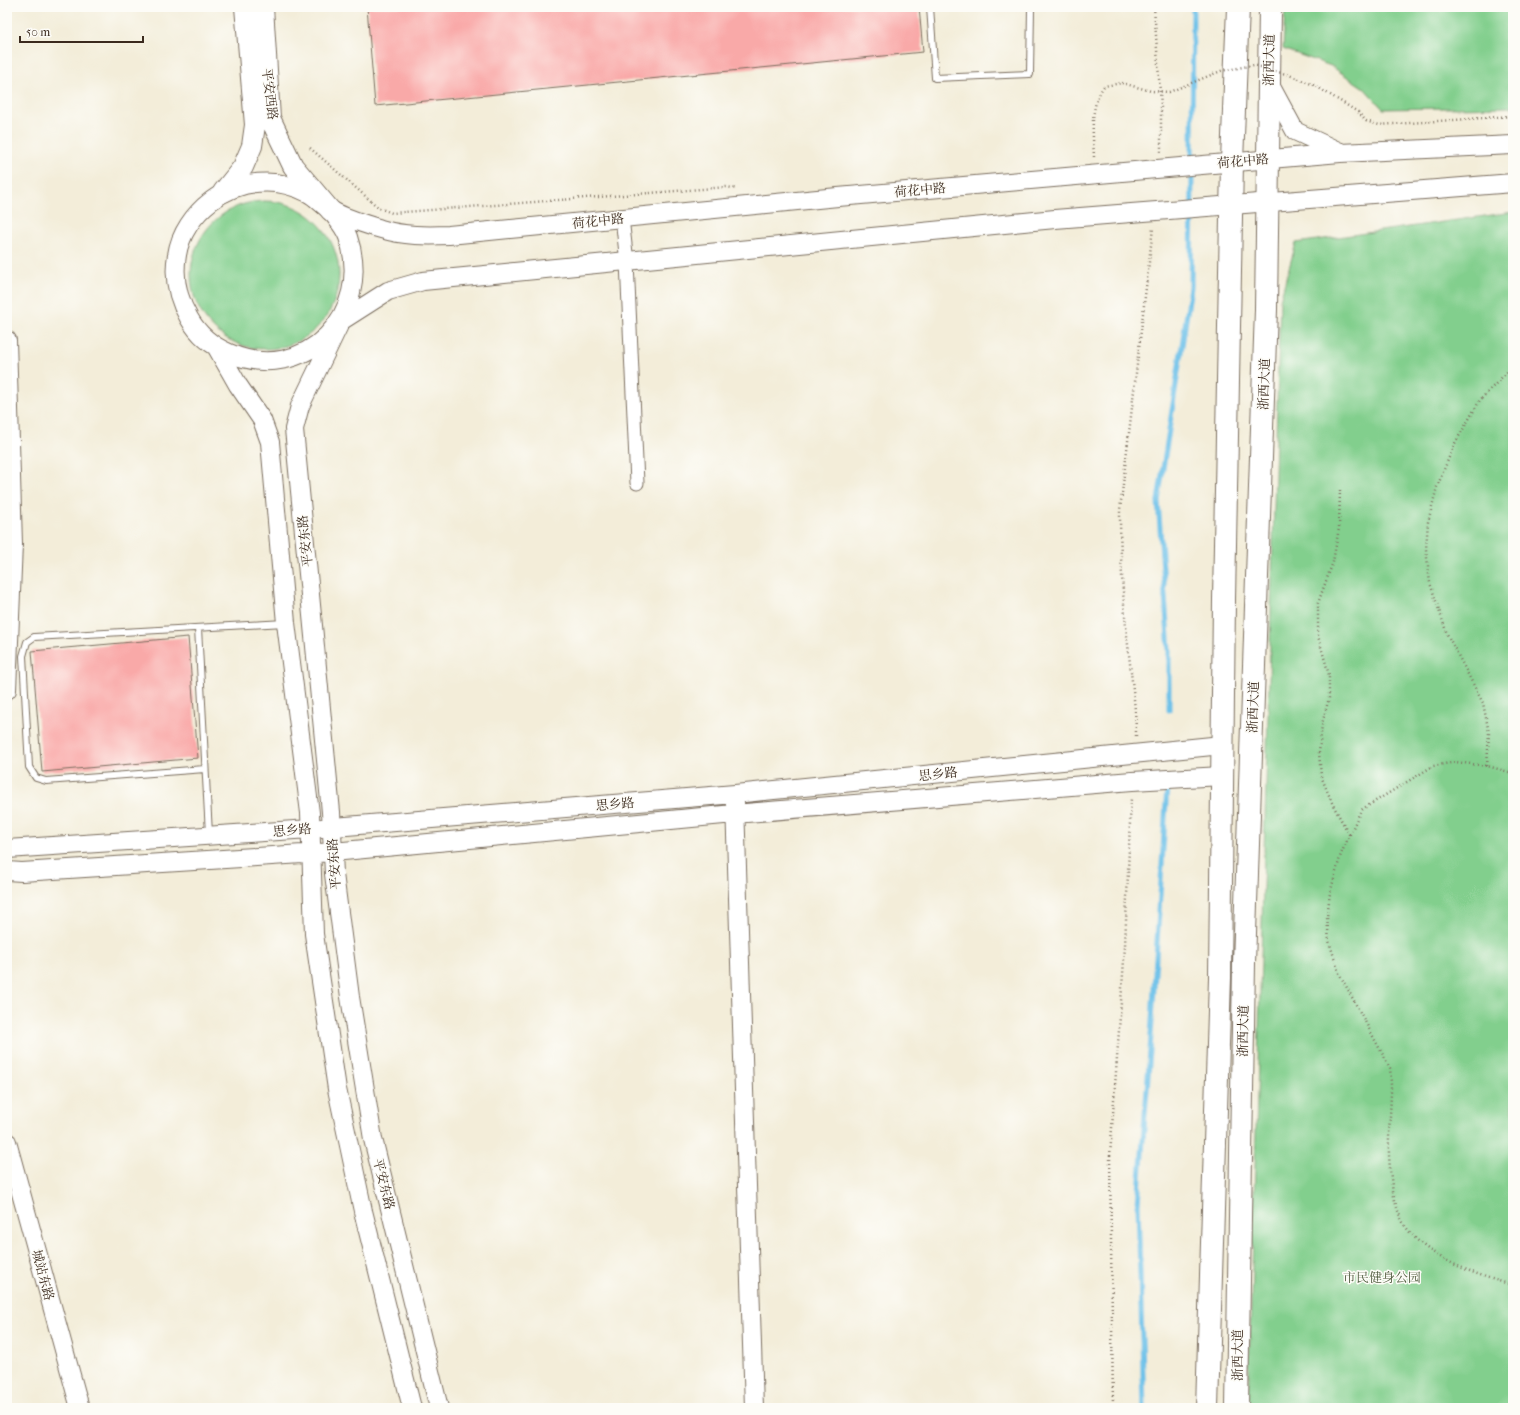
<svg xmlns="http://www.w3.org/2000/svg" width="1520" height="1415" font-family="'IM FELL French Canon','Noto Serif SC',serif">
<rect width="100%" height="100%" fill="#fdfcf7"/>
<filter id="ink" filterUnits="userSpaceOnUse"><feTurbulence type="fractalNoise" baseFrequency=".025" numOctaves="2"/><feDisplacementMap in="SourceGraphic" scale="8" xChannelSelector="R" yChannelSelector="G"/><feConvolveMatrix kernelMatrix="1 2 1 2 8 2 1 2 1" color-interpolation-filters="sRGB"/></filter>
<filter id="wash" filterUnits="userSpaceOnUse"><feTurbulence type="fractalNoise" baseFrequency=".012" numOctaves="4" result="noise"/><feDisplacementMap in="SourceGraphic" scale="16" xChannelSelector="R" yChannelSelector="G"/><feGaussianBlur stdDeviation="0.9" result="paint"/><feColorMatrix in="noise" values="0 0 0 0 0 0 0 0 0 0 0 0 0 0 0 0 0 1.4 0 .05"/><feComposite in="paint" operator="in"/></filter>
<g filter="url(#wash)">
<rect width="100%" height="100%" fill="#f3edd9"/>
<!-- green -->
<path fill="#82cf8d" stroke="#5e7c56" d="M1285,7h228v100l-130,2 -19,-21 -33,-22 -48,-17z
M191 275a74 74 0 1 1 148 0a74 74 0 1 1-148 0Z
M1513,212v1196h-265l32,-1108 16,-57z"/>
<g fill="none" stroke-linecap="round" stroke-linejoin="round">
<!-- stream -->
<path stroke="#6dc1e9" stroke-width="5" d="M1192,162l1,-155
M1169,710v-59l-11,-150 33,-214 1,-117
M1144,1408l-6,-204 12,-153 17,-264"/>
</g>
<g id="blocks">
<!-- building -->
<path fill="#f9a9a8" d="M367,7h552l4,45 -548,54z
M188,637l10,121 -156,14 -10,-121z"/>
</g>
</g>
<g filter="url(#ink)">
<use href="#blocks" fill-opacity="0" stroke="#7b6e5f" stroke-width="1"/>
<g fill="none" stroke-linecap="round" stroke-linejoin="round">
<!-- lane casing -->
<g stroke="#7b6e5f" stroke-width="8">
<path id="lane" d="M930,7l5,71 95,-4 1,-67
M198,628l11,206
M205,769l-159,12 -10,-3 -7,-11 -6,-111 4,-14 7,-5 251,-14"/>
</g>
<!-- street casing -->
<g stroke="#7b6e5f" stroke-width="15">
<path id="street" d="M622,218l5,44 10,221"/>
</g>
<!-- secondary casing -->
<g stroke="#7b6e5f" stroke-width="20">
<path id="secondary" d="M1269,83l26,48 45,21
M331,211c6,8 14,17 17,26 26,76 -43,149 -119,116 -17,-7 -31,-19 -40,-35 -11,-19 -16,-41 -12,-63 3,-21 17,-41 34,-54 28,-21 65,-25 97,-8 9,4 15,14 25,18 14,8 32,13 48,18 23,7 45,7 68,6l389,-38 502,-44 173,-8
M7,340l6,204 -6,146
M217,348l21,37 24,35 8,22 16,181 24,190 4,121 23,155 26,122 49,197
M735,803l19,605
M7,849l303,-20 425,-35 487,-49
M7,871l15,1 311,-20 401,-38 398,-33 90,-5
M7,1142l73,266
M439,1408l-66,-269 -23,-142 -16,-123 -3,-62 -37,-383 6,-23 41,-85 47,-30 35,-10 632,-62 458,-36"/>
</g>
<!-- primary casing -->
<g stroke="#7b6e5f" stroke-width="22">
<path id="primary" d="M263,7l7,111 23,48 38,45
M223,192l20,-25 9,-21 3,-21 -10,-118"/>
</g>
<!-- highway casing -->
<g stroke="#7b6e5f" stroke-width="24">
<path id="highway" d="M1207,1408l13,-430 4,-378 8,-438 6,-155
M1237,1408l7,-445 22,-654 4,-302"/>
</g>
<!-- path -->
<path stroke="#7b6e5f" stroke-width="2.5" stroke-dasharray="1 3" stroke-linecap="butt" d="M1154,7l7,99v46
M1358,112l8,9 13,4 134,-9
M310,148l69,60 13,5 335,-26 10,2
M1094,157c-1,-24 -5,-50 10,-71l18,-3
M1340,490l-1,38 -6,34 -15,41v33l11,39v23l-7,26 -3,29 2,23 12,29 17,31
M1136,736c0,-30 -5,-60 -8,-91 -5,-45 -8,-90 -8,-135l33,-282
M1487,766l2,-33 -6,-30 -36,-69 -17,-51 -4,-34 2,-27 9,-35 17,-42 26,-45 33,-34
M1513,773l-26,-7 -31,-4 -23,4 -72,44 -20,44 -11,39 -3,24 2,24 10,32 51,95c3,29 -2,57 -1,85 1,22 4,56 17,74 21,31 72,49 107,58
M1113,1408l-3,-252 15,-210 6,-149"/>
<!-- lane -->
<use href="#lane" stroke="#fff" stroke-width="6"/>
<!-- street -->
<use href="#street" stroke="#fff" stroke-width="13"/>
<!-- secondary -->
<use href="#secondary" stroke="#fff" stroke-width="18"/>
<!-- primary -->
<use href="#primary" stroke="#fff" stroke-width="20"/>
<!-- highway -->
<use href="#highway" stroke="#fff" stroke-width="22"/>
<!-- path-bridge -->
<path stroke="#7b6e5f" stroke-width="2.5" stroke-dasharray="1 3" stroke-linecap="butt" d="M1122,83l29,8 18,1 52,-21 33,-6 35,10 25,10 44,27"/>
</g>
</g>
<g text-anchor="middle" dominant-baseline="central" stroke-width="3" stroke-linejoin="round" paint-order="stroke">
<!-- street labels -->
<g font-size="13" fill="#3b2a1e" stroke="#fdfcf7">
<text transform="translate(1269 60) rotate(-89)">浙西大道</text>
<text transform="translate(270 94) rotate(83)">平安西路</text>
<text transform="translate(1243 161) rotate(-5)">荷花中路</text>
<text transform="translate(920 190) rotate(-5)">荷花中路</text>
<text transform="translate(598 221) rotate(-6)">荷花中路</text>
<text transform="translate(1264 384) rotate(-88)">浙西大道</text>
<text transform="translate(305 541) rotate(-96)">平安东路</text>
<text transform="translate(1253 707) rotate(-88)">浙西大道</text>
<text transform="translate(938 774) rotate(-6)">思乡路</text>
<text transform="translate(615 804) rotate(-5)">思乡路</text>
<text transform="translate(292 830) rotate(-5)">思乡路</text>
<text transform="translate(334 864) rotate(-94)">平安东路</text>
<text transform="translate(1243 1031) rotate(-89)">浙西大道</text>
<text transform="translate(384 1184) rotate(76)">平安东路</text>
<text transform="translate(43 1275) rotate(75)">城站东路</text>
<text transform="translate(1237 1355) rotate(-90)">浙西大道</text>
</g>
<!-- park labels -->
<g font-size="13" fill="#505c3f" stroke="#fdfcf7">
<text x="1382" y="1277">市民健身公园</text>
</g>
</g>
<!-- margin -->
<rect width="1520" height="1415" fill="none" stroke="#fdfcf7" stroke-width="24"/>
<!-- scale -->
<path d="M20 36v6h123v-6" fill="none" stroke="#3b2a1e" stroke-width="2"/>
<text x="26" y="36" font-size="12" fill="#3b2a1e" stroke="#fdfcf7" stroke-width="3" paint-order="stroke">50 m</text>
</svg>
